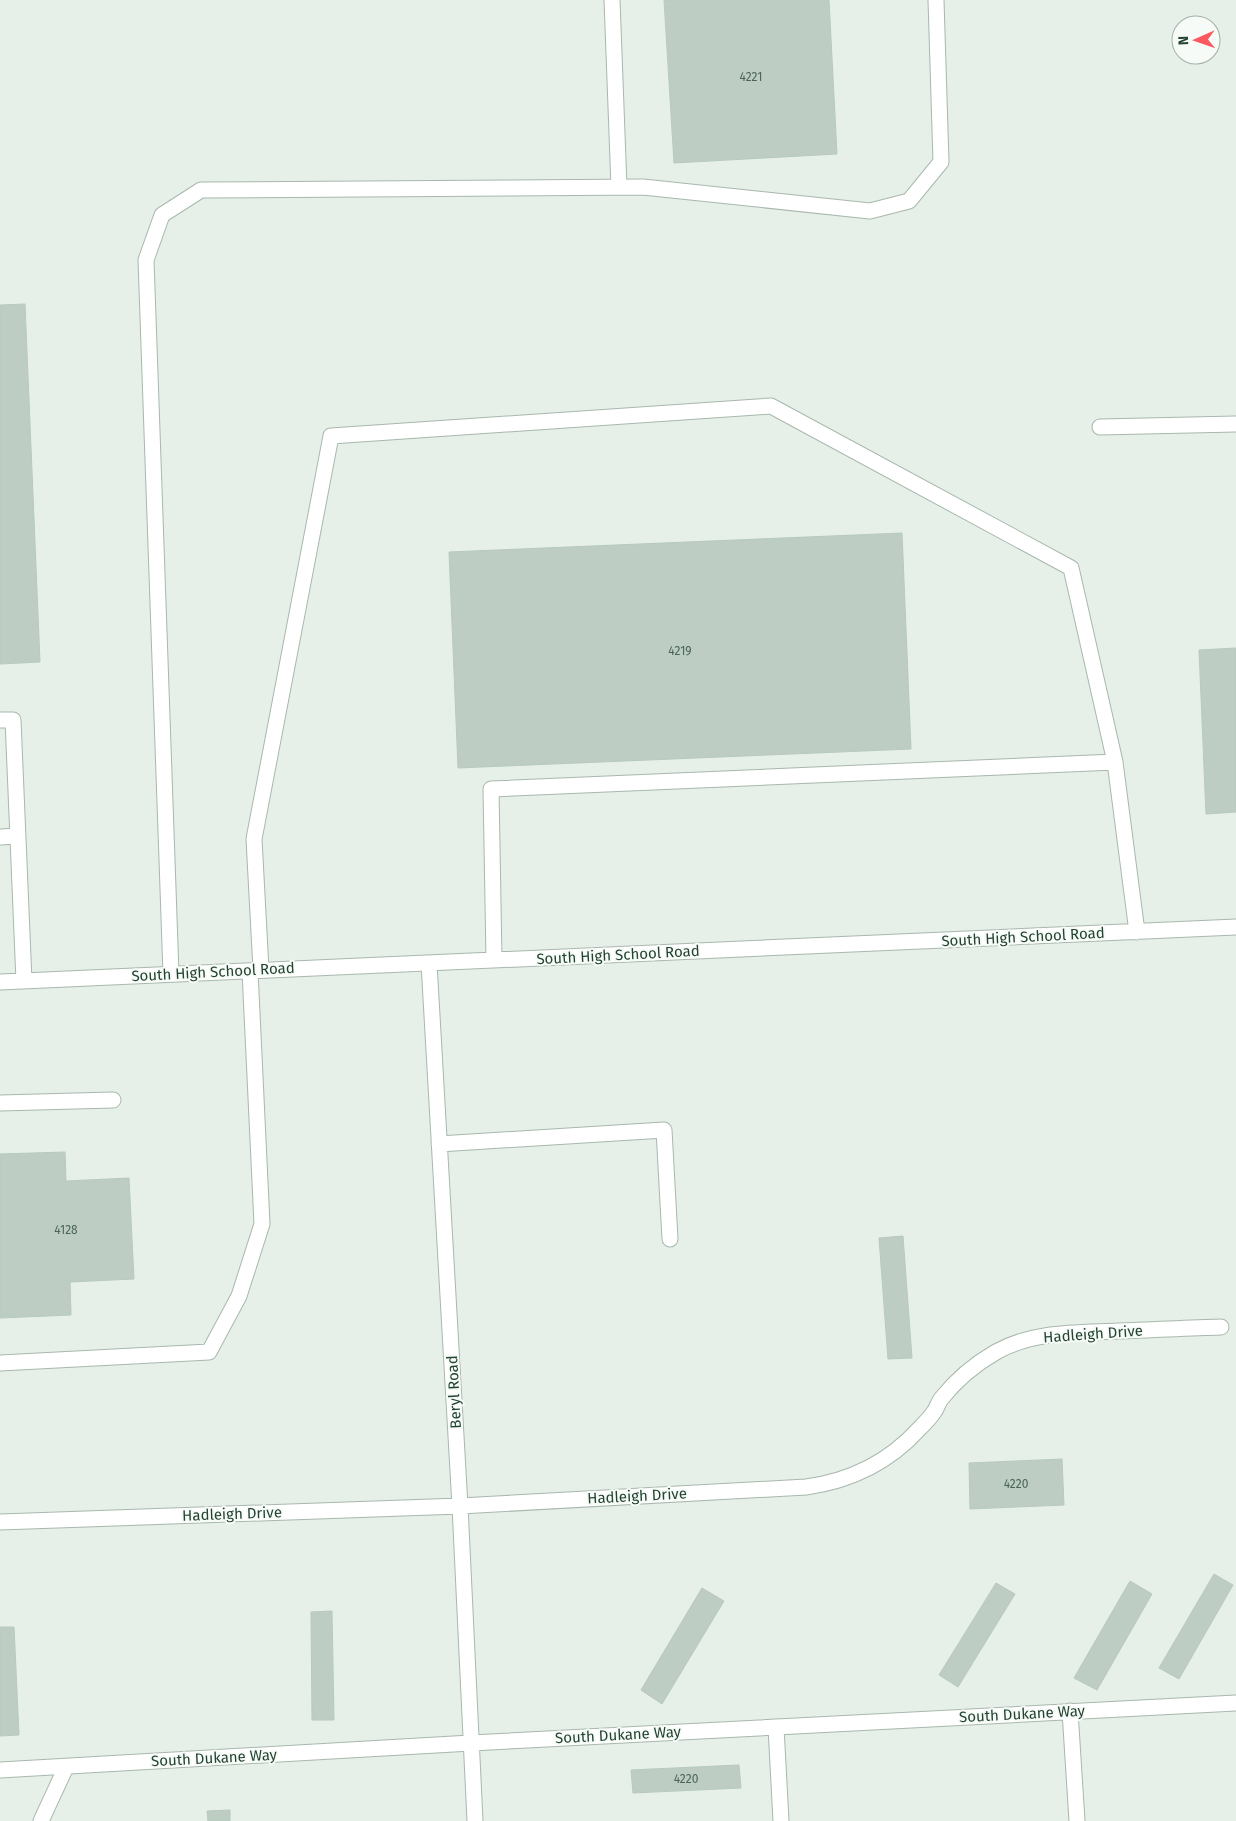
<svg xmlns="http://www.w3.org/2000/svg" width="1236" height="1821" font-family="'Fira Sans',sans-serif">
<rect width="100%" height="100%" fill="#e6efe8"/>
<!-- building -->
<path fill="#bdcdc3" stroke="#b7cabd" d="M664,0h165l8,154 -163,9z
M25,304l15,358 -40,2v-359z
M902,533l9,216 -453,19 -9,-216z
M1236,648v164l-30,2 -7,-164z
M65,1152l1,29 63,-3 5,101 -64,3 1,33 -71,3v-164z
M903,1236l9,122 -24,1 -9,-121z
M1062,1459l2,46 -94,4 -1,-46z
M1214,1574l19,11 -54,94 -20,-11z
M1130,1581l22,13 -55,96 -23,-12z
M996,1583l19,11 -57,93 -19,-12z
M702,1588l22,13 -62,103 -21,-14z
M332,1611l2,109h-22l-1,-108z
M0,1627h14l5,108 -19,1z
M739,1765l2,23 -108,5 -2,-23z
M230,1810v11h-22l-1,-10z"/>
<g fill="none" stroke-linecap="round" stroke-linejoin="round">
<!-- minor casing -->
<g stroke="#a8b8ad" stroke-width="17">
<path id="minor" d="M612,0l7,187
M1100,427l136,-3
M0,720h13l11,261
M0,837l18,-1
M494,960l-3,-171 624,-27 22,170
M429,963l31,543 15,315
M261,970l-7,-131 77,-403 440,-30 300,162 44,194
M171,974l-25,-714 16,-45 39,-25 442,-3 227,24 39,-10 32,-39 -5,-162
M0,982l1236,-55
M0,1103l113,-3
M439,1144l225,-14 6,109
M0,1363l209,-11 30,-56 23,-72 -12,-253
M0,1522l460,-16 346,-19c44,-6 83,-25 113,-58 5,-5 11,-11 15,-17 3,-4 4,-9 7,-13 15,-19 34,-35 55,-47 37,-21 81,-19 122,-21 34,-1 68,-3 103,-4
M1070,1711l7,110
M776,1727l5,94
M0,1770l471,-27 765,-40
M41,1821l25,-54"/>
</g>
<!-- minor -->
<use href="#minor" stroke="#fff" stroke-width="15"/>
</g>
<g text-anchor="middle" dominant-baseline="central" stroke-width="4" stroke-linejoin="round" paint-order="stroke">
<!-- number labels -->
<g font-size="12" fill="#4a6656">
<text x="751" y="77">4221</text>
<text x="680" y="651">4219</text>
<text x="66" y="1230">4128</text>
<text x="1016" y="1484">4220</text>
<text x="686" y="1779">4220</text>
</g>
<!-- street labels -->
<g font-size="15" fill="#234331" stroke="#f7fbf8">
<text transform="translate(1023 937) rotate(-3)">South High School Road</text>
<text transform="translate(618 955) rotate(-3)">South High School Road</text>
<text transform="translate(213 972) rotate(-3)">South High School Road</text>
<text transform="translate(1093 1334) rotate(-4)">Hadleigh Drive</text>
<text transform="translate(454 1392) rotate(-93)">Beryl Road</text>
<text transform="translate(637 1496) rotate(-3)">Hadleigh Drive</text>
<text transform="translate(232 1514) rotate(-2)">Hadleigh Drive</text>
<text transform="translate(1022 1714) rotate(-3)">South Dukane Way</text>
<text transform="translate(618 1735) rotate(-3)">South Dukane Way</text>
<text transform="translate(214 1758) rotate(-3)">South Dukane Way</text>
</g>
</g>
<!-- north arrow -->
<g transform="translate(1196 40) rotate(268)"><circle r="24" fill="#f7fbf8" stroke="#a2b1a8"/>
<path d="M0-4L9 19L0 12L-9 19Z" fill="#fa595f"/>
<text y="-8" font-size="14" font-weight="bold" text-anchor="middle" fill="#234331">N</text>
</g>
</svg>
